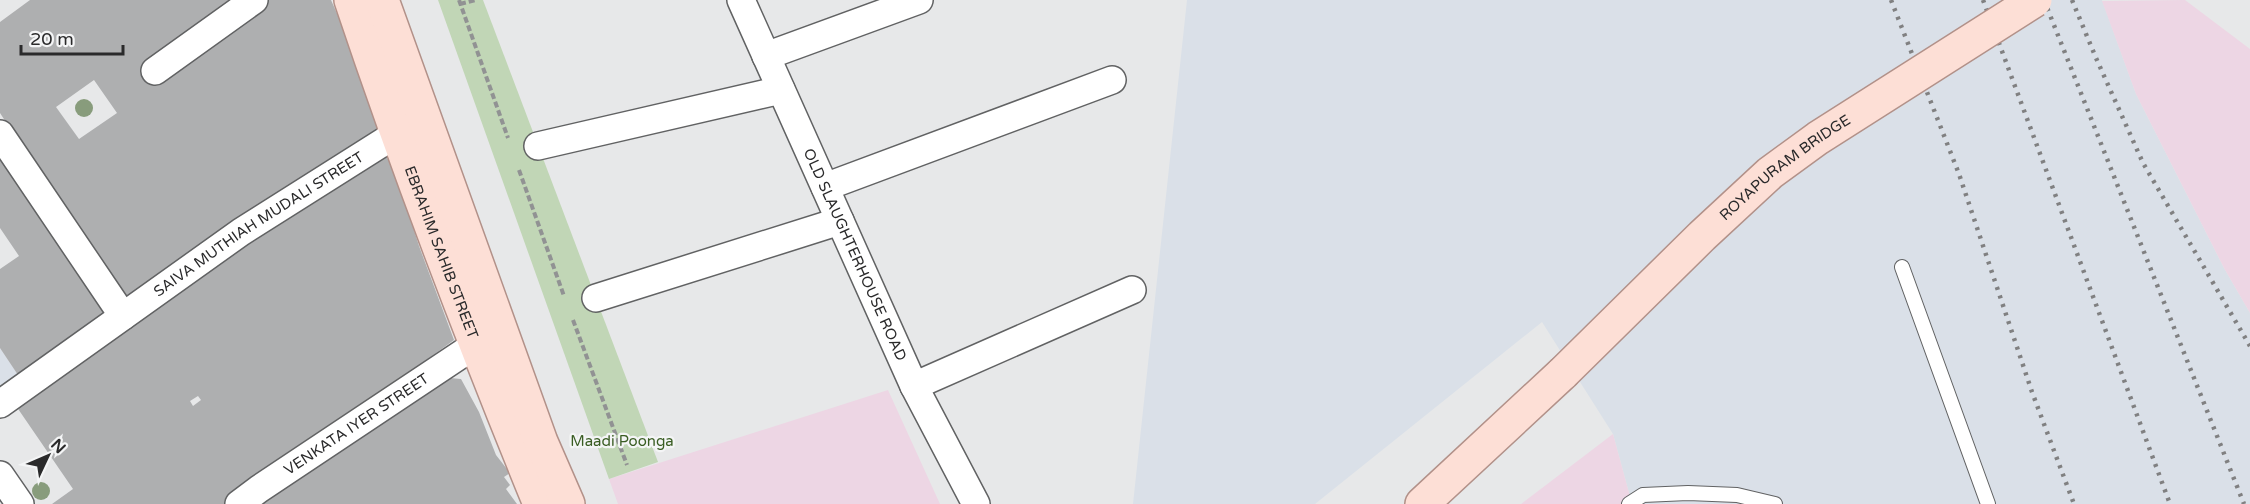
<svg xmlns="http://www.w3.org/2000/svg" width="2250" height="504" font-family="'Varela Round',sans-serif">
<rect width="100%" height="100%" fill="#e7e8e9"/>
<!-- built -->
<path fill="#dae0e8" d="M1187,0h915l34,94 88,174 26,45v191h-618l-19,-70 -71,-112 -227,182h-182z
M0,348l20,30 -20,15z"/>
<!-- industrial -->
<path fill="#edd6e4" d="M2185,0l65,49v264l-26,-45 -88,-174 -34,-93z
M888,390l52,114h-322l-9,-25z
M1613,434l19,70h-111z"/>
<!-- green -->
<path fill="#c1d6b6" d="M438,0h45l175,462 -49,17z"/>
<!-- building -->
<path fill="#aeafb0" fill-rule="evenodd" d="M30,0h215l-98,71 10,14 38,-26 -5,-7 74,-52h67l22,50 29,80 -256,176 -126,-193v-91zM94,80l23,33 -38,26 -23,-32z
M380,148l15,21 24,77 35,94 -227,164h-175l21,-15 -59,-86zM198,396l3,4 -8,6 -3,-5z
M0,155l114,159 -94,64 -20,-30v-79l19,-13 -19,-28z
M450,378l11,1 18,33 17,43 14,18 -6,4 6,8 -4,4 11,15h-267z"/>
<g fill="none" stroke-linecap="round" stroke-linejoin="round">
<!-- lane casing -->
<g stroke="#616263" stroke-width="16">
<path id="lane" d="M1902,267l86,237
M1629,504l14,-9 45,-2 49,2 38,9"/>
</g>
<!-- street casing -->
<g stroke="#616263" stroke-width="30">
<g id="street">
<path id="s1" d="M741,0l173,386 62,118"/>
<path d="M766,56l153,-56"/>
<path d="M155,71l99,-71"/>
<path d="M0,134l123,182"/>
<path d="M538,146l243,-56"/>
<path d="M825,187l287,-107"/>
<path d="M596,298l244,-77"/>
<path d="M914,386l218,-96"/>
<path id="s2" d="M0,404l241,-172 155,-98"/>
<path d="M0,475l20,29"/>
<path id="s3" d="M239,504l20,-15 216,-144"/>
</g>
</g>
<!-- primary casing -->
<g stroke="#b29189" stroke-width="36">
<g id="primary">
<path id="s4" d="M351,0c57,170 121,338 189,504"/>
<path d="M382,0l159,442 27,62"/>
<path d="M1422,504l141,-131"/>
</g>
</g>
<!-- path -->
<path stroke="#919293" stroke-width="4" stroke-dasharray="6 3" stroke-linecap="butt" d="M459,0l49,138
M460,4l16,-4
M519,170l45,126
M573,320l54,145"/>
<!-- lane -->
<use href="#lane" stroke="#fff" stroke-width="14"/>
<!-- street -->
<use href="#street" stroke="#fff" stroke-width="27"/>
<!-- primary -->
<use href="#primary" stroke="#fddfd6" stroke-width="33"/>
<!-- rail -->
<path stroke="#808081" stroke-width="4.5" stroke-dasharray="3 6" stroke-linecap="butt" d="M1891,0l68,174 73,218 42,112
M1983,0l187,504
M2044,0l200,504
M2072,0l24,58 47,105 107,183"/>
<!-- primary-bridge casing -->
<g stroke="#b29189" stroke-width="36" stroke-linecap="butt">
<g id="primary-bridge">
<path id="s5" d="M1563,373l139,-137 68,-63 48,-35 217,-138"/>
</g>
</g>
<!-- primary-bridge -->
<use href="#primary-bridge" stroke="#fddfd6" stroke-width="33"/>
</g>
<!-- trees -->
<g fill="#889c7c">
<circle cx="84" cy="108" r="9"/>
<circle cx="41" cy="491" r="9"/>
</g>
<g text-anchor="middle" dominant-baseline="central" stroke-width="4.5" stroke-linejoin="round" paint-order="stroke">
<!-- street labels -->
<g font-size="15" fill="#2a2a2b" stroke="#f4f5f6">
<text stroke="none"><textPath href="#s5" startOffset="303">ROYAPURAM BRIDGE</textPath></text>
<text stroke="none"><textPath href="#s2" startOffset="315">SAIVA MUTHIAH MUDALI STREET</textPath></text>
<text stroke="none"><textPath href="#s4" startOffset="268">EBRAHIM SAHIB STREET</textPath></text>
<text stroke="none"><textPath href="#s1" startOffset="279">OLD SLAUGHTERHOUSE ROAD</textPath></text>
<text stroke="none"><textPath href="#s3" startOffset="142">VENKATA IYER STREET</textPath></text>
</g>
<!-- park labels -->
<g font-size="15" fill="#3a5d23" stroke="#f4f5f6">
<text x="622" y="441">Maadi Poonga</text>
</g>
</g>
<!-- north arrow -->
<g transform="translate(48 456) rotate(46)" stroke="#f4f5f6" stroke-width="4.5" paint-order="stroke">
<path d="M0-4.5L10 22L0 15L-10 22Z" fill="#2a2a2b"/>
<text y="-9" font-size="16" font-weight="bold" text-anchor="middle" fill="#2a2a2b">N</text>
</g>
<!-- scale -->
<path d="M21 45v9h102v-9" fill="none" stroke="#2a2a2b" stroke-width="3"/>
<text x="30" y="45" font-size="18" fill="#2a2a2b" stroke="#f4f5f6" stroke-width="4.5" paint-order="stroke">20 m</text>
</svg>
